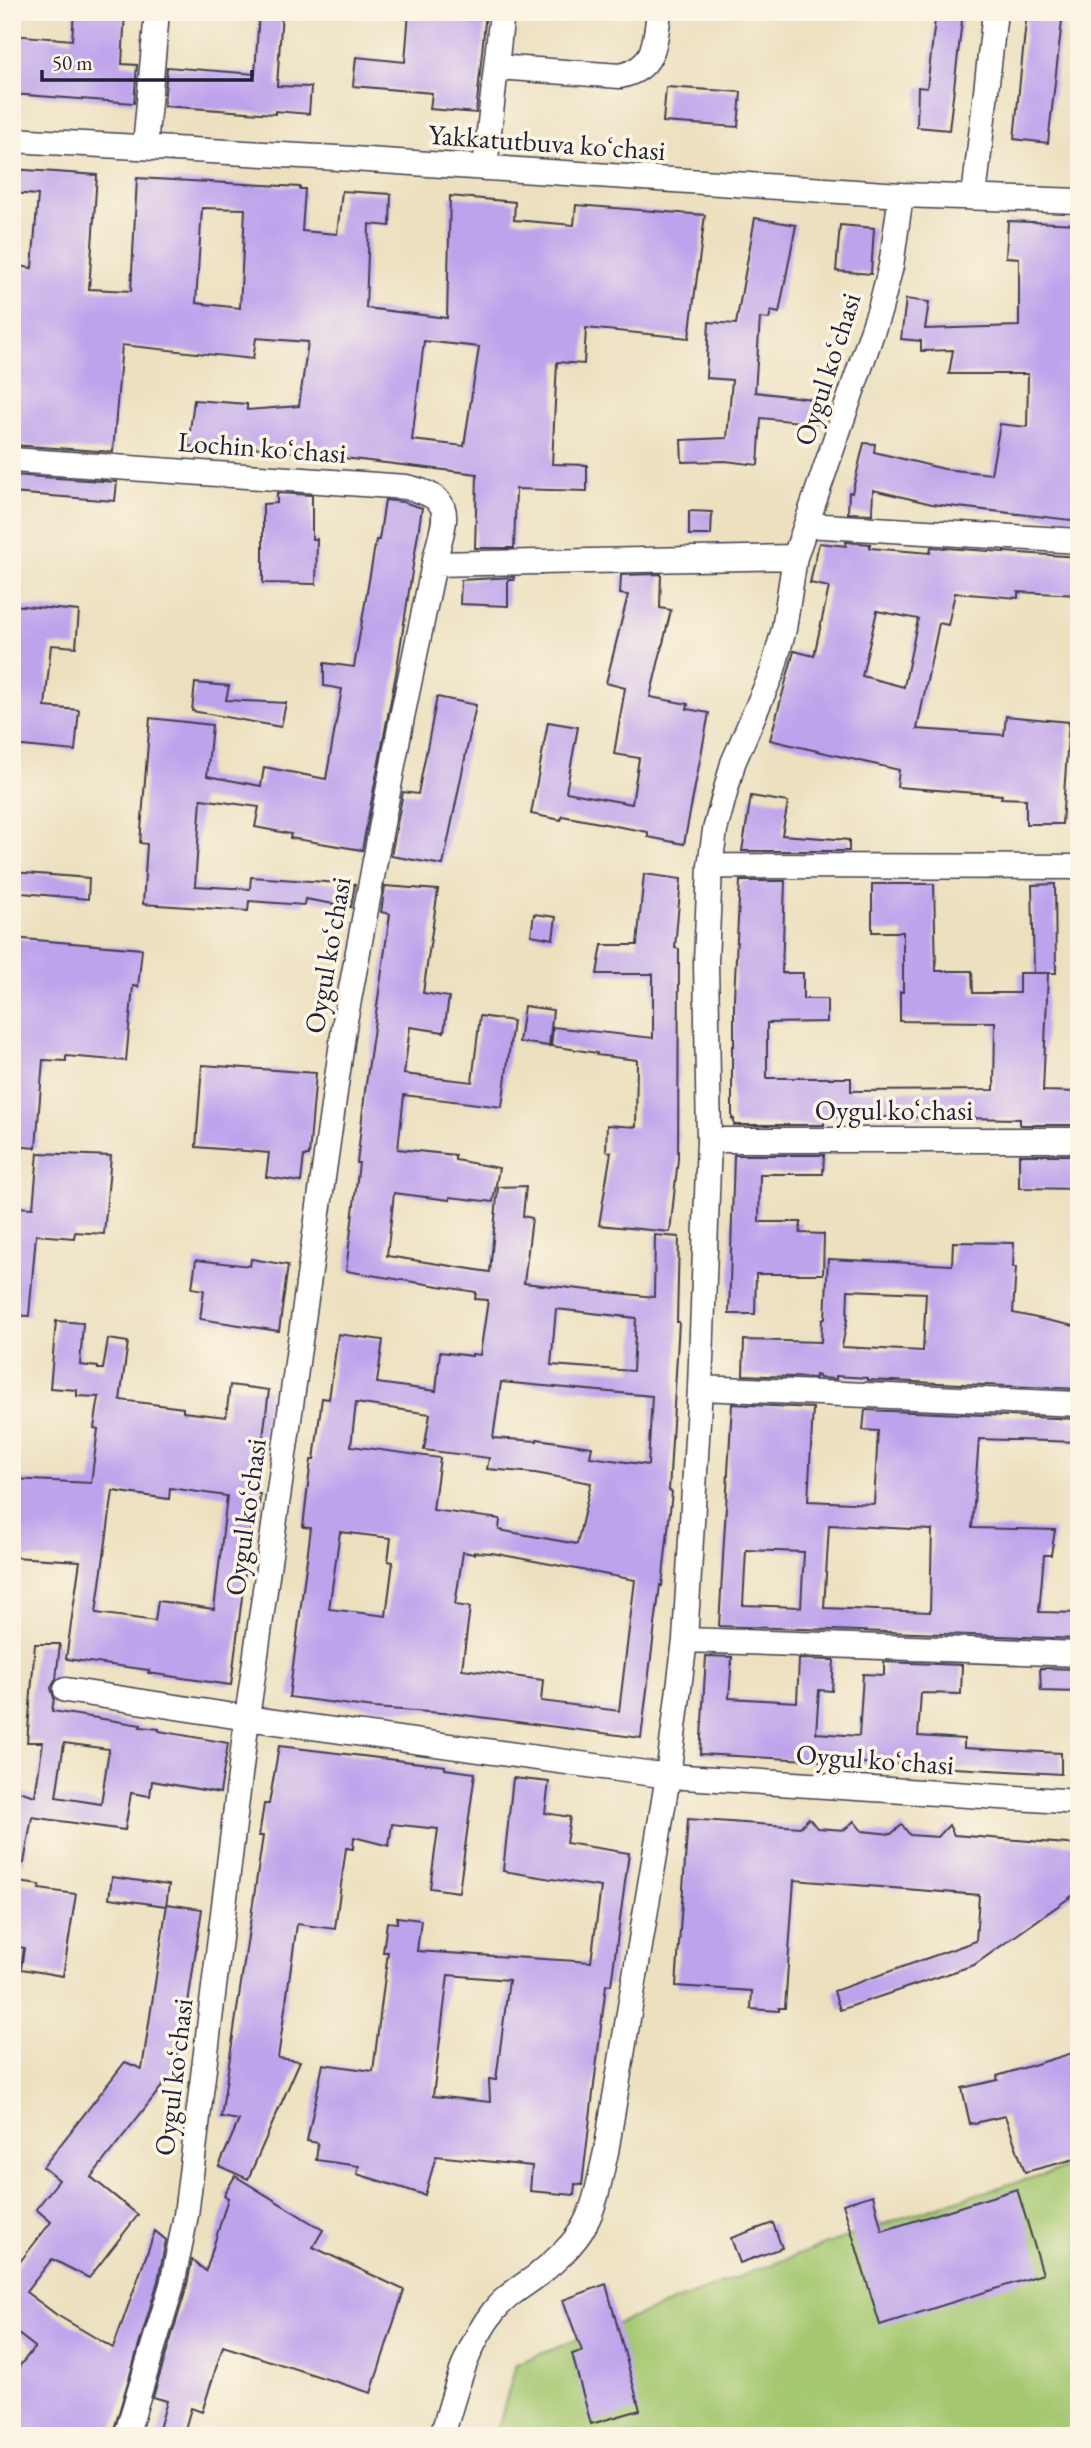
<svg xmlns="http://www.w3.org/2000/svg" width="1091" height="2448" font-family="'EB Garamond',serif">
<rect width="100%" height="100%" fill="#fcf5e5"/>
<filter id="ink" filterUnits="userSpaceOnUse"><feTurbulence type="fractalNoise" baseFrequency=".0143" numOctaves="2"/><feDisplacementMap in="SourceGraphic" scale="14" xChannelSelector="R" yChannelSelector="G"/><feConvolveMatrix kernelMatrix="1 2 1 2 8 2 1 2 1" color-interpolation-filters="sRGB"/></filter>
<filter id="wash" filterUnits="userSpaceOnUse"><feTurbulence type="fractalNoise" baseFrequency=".00686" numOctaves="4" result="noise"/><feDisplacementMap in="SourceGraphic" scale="28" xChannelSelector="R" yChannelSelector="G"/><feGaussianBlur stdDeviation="1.57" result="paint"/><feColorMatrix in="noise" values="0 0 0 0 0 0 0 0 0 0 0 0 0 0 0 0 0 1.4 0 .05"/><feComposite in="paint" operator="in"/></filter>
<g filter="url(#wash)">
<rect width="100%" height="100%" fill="#ece0bf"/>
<!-- green -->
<path fill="#a4c770" stroke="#637456" stroke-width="2" d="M1079,2165v271h-583l20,-72c185,-73 370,-149 563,-199z"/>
<g id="blocks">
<!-- building -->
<path fill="#bda3ec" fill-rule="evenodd" d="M74,12h51l-3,52 15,1 -3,38 -122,-9v-59l60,5z
M259,12h23l-5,74 34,1 -2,27 -34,-3v3l-111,-8 3,-39 88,7z
M409,12h77l-10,101 -46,-4 2,-16 -79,-7 3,-29 49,5z
M936,12h27l-14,118 -32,-3 1,-40 9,1z
M1027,12h36l-15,131 -34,-4z
M666,87l75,5 -3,35 -75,-5z
M12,169l85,6 -8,114 42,2 6,-113 163,9v2h5l-3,42 35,3 5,-43 49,3 -1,32 -21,-2 -3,84 81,10 3,-122 65,6 -1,18 60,5 2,-20 129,10 -16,123 -103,-10 -2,36 -27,-2 -5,102 35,1v26l-71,-2 -2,59h-39l2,-74 -258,-31 -1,6 -30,-3 6,-46 53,4v6l52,-4 9,-64 -52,-4 -3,21 -131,-14 -9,107 -101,-7v-180l20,3 6,-73 -26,-2zM202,208l43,1 -5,99 -44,-5zM424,341l55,6 -15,99 -52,-6z
M755,218l41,7 -17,88 -8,-2 -2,8 -9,-1 -5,74 74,9 -8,23 -60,-6 -3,47 -33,-4 -43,1 -1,-22 46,-2 5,-58 -26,-2 3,-56 27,2z
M1008,221l71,3v297l-147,-17 -59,-14 -1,24 -24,-1 1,-21 3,1 12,-50 11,1 -1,8 70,17 47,5 9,-50 27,3 1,-53h-79l4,-24 -32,1v-10l-20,-2 5,-40 23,3 -4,27 94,-3v-68l-13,-1z
M840,225l34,3 -3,46 -35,-3z
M12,475l105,7 -2,19 -103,-8z
M277,493l35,2v44h5l-1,45 -53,-1v-79l14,-1z
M385,500l18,2 19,6 -26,166 -34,176 -72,-12 1,-4 -36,-7 4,-20 -58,-8 -6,87 55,3 1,-12 104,7 -4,23 -46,-8 -1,6 -55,-4 -1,10 -105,-7 4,-60 -7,-1 10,-125 62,7 -5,51 54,10 3,-19 62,12 16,-90 -18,-3v-23l30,4 22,-127h3z
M689,511l23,1 -1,23h-22z
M846,542l24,2v4l60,5 1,-6 148,10v38l-61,-3v6l-63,-5 -7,32 -9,-2 -22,106 87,6 2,-19 63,6 -7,102h-36v-25l-25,-1 1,-3 -105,-8 2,-17 -129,-30 24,-89 20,5 15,-69 -19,-4 9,-40 27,3zM877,611l41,8 -14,68 -42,-11z
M661,574l-1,34 11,2 -21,87 38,7 -1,5 22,4 -25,131 -36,-7v-5l-86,-16 -1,4 -30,-6 17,-92 30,5 -12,65 66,12 7,-46 -25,-4 11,-66 -19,-5 22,-88 -8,-1 1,-19z
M514,577v3h-6v26l-48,-2 1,-24z
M12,605l67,6 -3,36 -25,-2 -6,62 34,3 -4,41 -63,-6z
M195,683l34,3 -3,14 60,3 -5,24 -89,-16z
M437,697l39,8 -33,160 -52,-9 12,-64 15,2z
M751,796l37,6 -6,33 67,5v11h-107z
M12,872l77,6 -1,21 -76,-7z
M644,874l37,5 -6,69 4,1 -1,210 -8,73 -71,-7 12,-73 -5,-1 1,-26 29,2 1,-67 -41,-5 1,-2 -46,-7 2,-19 100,11v-64h-56l5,-29h35z
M740,881h45l-3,92h21v26h24v23l-60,1v55h84v13l143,-1 1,-68 -95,-1v-29h3v-60h-31v-48h62l2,87h36l1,22h46v-20h29l-5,118 36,1v33h-59v-6l-124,-2h-64l-8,2v6h-90v-6h-2v-73h2v-49z
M1055,884l1,89h-22l-2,-88z
M385,886l53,4 -15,103 26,4 -5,35 -34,-5 -6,47 68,8 8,-66 33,5 -11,86 -98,-12 -6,54 57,6v5l44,8 -6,34 -43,-5v3l-56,-7 -7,63 103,16 8,-85 28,-1 -3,30 9,2 -8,65 130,14 1,-62 24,2 -2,85h2l-10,169 3,1 -10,94 -2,-1 -19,153 -185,-24 -82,-6 -85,-11 22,-169 -8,-1 8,-67h3l8,-62 7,1 9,-65 45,6 -6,43 59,8 4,-39 32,4v-2l8,1 8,-55 -13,-1 1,-7 -130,-21 13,-108h-2l8,-72 25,-177 -9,-2zM556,1309l80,9 -3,53 -82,-6zM501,1382l151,14 -4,69 -58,-8 2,-10 -55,-8v2l-44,-3zM356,1403l74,11 -6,36 65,8 -2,11 48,4 56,10 -14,61 -78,-14 1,-11 -67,-9 7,-52 -89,-12zM340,1532l51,6 -3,23 5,1 -7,54 -57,-7zM463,1552l11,2v-2l18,1 143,27 -16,131 -78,-10 2,-21 -81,-11 8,-62 -15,-2z
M534,914l22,3 -3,22 -22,-4z
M12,938l130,11 -4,38 -5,-1 -7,75 -60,-5v5l-23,-1 -7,88 -24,-2z
M524,1006l29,4 -4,36 -30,-4z
M202,1065l114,8 -7,83h-5l-3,26 -35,-5 3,-24 -73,-6z
M38,1153l73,3 -7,78 -29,-2 -1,6 -38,-3 -7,81 -17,-1v-108l21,1z
M734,1155h90l-1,19h-63l-1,48h42l-1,11 24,1 -1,40h-67l-1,40h-26z
M1019,1155h60v34l-60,-1z
M953,1242l61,1 -1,24h3l-3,46 66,14v62l-212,-9v-2l-31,-2v3l-17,-1v-2l-4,-1v3l-72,-3 1,-35 77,2 1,-23h3l3,-60 124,6zM848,1290l78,3 -3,58 -81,-4 5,-27z
M251,1259l37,6 -9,66 -79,-12 4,-29 -12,-2 4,-28 54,6z
M56,1321l27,2 -3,42 18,2v2h5l5,-30 20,3 -8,58 63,8v4l43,5 4,-32 39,5 -13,103 4,1 -2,24 -6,-1 -21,168 -83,-12 1,-3 -83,-11 14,-98 -68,-4v-78l79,4 7,-54 -4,-1 5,-31 -22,-1v-6l-27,-2zM170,1488l57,8 -13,113 -56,-8 -3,20 -59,-8 17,-122 56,8z
M732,1404l81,4 -5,93 66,3 4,-73 -15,-1 2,-20 214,9v23l-100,-3 -7,89 83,2 -4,25h-7l-5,57 40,1v26l-360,-13zM829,1525l103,5 -2,82 -106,-4zM746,1550l58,2 -3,55 -58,-2z
M35,1644h25l-4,35 -5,9 3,10 -2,13 89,14 -1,2 19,2v2l69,12 -8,50 -68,-12 -2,15 -19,-3 -6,37 -93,-13 -8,46 -12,-1v-73l23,7 8,-54h-16zM64,1743l45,6 -8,55 -45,-7z
M706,1656l26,1 -3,41 68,4 2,-43 35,1 -2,31 -13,-1 -3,43 43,3 4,-62 21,1v-13l78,3 -1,29 -40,-1 -3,43 46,3v9l97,5v21l-361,-20z
M1040,1668l39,1v23l-38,-1z
M279,1746l166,20v3l30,4 -16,119 -29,-4 8,-59 -46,-5 -3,22 -35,-9 -1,12 -7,-1 -11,81 -38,-5 -19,134 22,3 -52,118 -29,-13 20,-46 -18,-3 42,-281h-4l5,-32h5z
M513,1778l36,4 -4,31 25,4 -4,26 63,10 -18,132h-5l-24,200 -7,-1 -1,11 -44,-4 2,-25 -96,-10 -11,39 -68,-21 2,-8 -43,-6 2,-17 -11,-2 16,-77 50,7 15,-119h-5l4,-30 10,1v-6l24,3 -4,31 174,11 10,-75 -98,-16zM448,1975l61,5 -13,100 -7,-1 1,23 -57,-6z
M809,1818l8,10 27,2 10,-9 8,10 29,3 11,-9 8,10 28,2 11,-12 5,10 125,10v46l-105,74 -134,45 -6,-19 142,-50 3,-46 -185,-15 -9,128h-6v3l-28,-2 1,-18 -76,-5 12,-167 112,8z
M112,1877l57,8 -3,21 -57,-8z
M18,1882l22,3 -1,4 37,5 -13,82 -42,-7 3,-21 -12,-3v-26z
M167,1904l35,5 -18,121h-3l-8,52 -6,-2 -76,97 47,38 -49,63 -37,-19 -26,33 31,23 56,33 42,-117 11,9 -8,41 -46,155h-100v-61l23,-28 -23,-18v-57l39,-50 -15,-13 23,-29 -16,-13 82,-105 17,7z
M1079,2051v107l-54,14 -20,-56 -35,8 -8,-36 36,-8 -1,-4z
M235,2176l88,54 -10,17 91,43 -33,103 -148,-47 -21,66 -11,-4 -8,28h-26l10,-35 -14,-4 33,-108 6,-29 14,11 22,-73 -4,-3z
M1017,2189l26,85 -163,51 -37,-121 30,-9 9,36z
M773,2223l9,25 -42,15 -9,-25z
M606,2284l34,126 -49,14 -19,-70 10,-3 -19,-51z"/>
</g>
</g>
<g filter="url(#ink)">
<use href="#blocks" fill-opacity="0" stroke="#403e4f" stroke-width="2"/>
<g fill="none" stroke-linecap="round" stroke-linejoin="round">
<!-- minor casing -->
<g stroke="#403e4f" stroke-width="27">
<path id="minor" d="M496,67l124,9c35,-7 35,-33 39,-64
M12,140l325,18 564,37 178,6
M145,147l12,-135
M485,168l17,-156
M974,197l21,-185
M12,460l394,27c55,12 37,33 28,77
M806,525l273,16
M710,866l369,1
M709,1140h370
M700,1388l379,16
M685,1640l394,14
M66,1690l181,28 421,58 411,26
M126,2436l46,-151 14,-70 61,-497 98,-697 57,-304 32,-153 361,-7
M442,2436c13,-43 23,-88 51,-124 12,-16 29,-25 45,-37 17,-14 37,-31 47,-51 12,-22 15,-48 21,-72l62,-376 17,-136 15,-252 9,-248 -3,-178 4,-96 5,-36 18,-67 39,-90 12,-44 11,-72 85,-248 11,-43 10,-71"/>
</g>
<!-- minor -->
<use href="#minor" stroke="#fff" stroke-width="24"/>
</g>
</g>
<g text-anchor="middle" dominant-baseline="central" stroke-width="7" stroke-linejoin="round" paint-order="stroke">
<!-- street labels -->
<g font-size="28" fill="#22223b" stroke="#fcf5e5">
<text transform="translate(547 142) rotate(4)">Yakkatutbuva koʻchasi</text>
<text transform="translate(827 369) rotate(-72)">Oygul koʻchasi</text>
<text transform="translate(262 447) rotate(4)">Lochin koʻchasi</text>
<text transform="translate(327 955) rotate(-80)">Oygul koʻchasi</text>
<text x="894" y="1110">Oygul koʻchasi</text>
<text transform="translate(245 1517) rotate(-82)">Oygul koʻchasi</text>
<text transform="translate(875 1759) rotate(4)">Oygul koʻchasi</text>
<text transform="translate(173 2077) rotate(-83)">Oygul koʻchasi</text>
</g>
</g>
<!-- margin -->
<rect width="1091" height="2448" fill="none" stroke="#fcf5e5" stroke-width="42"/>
<!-- scale -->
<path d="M42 70v10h210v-10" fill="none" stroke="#22223b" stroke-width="3.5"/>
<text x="52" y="70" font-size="21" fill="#22223b" stroke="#fcf5e5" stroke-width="5" paint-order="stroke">50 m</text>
</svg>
